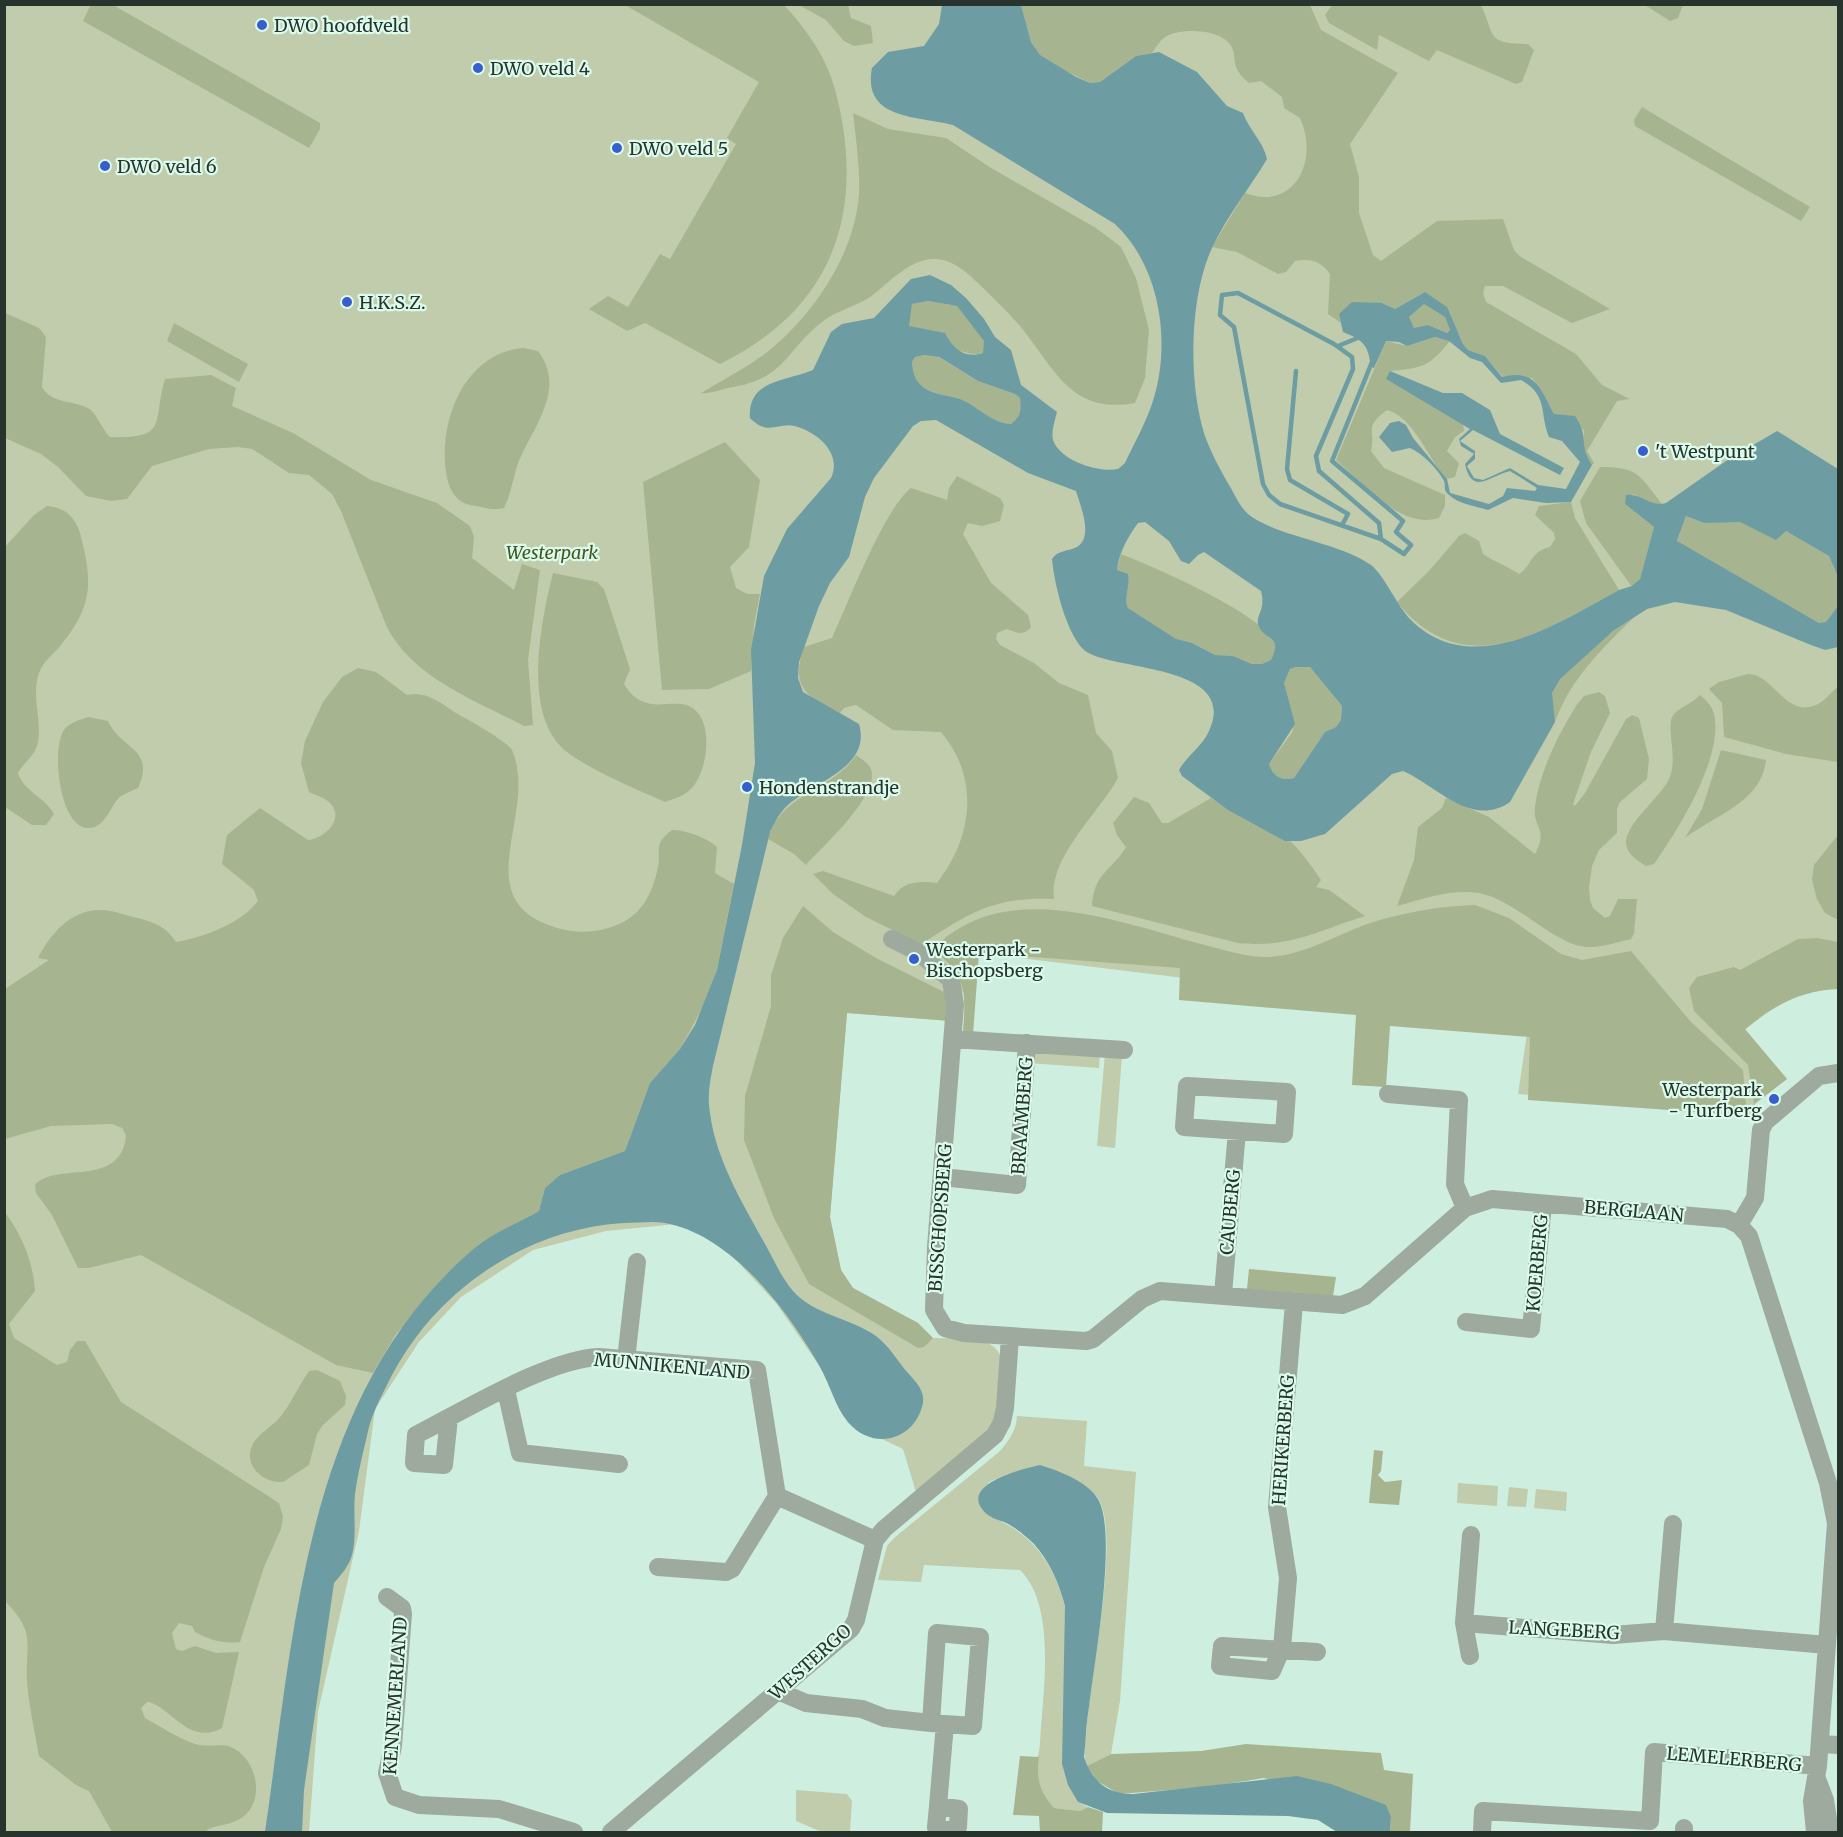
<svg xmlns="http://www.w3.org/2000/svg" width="1843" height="1837" font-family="Merriweather,serif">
<rect width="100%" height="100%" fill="#ceefdf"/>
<!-- green -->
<path fill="#c0ccac" d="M5,5h1833v984c-37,1 -65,17 -93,41l42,49 -32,25 4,6 -5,6 -236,-22 11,-74 -551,-67 -27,68 -104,-8 -17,204 11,53 12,18 65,35 15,15c21,1 59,-5 68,19l-3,53 -5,14 -8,9 -69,59 -13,-43 -55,-26 -28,-56 -44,-64 -41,-44 -48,-36 -81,8 -73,19 -72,47 -42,45 -44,67 -16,122 -41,181 -9,120h-304z
M1028,1052l72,1 -1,15 -71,-5z
M1105,1053l17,2 -7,93 -18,-2z
M1017,1416l70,5 -3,45 52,6 -16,229 -9,53 -24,12c-5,-13 -1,-27 0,-41 3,-47 34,-191 11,-227 -9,-13 -26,-15 -41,-18 -34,-8 -37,-14 -69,3l2,34c41,14 65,48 75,89l13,196 10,5 -8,4 -26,-3c-8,-9 -14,-17 -17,-28 -3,-10 2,-25 3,-36 2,-48 18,-137 -20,-174l-96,-5 -3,17 -43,-2 9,-34 7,-8 105,-86c10,-11 17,-21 18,-36z
M1458,1483l40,3 -1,20 -40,-3z
M1509,1487l19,2 -2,18 -19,-1z
M1536,1489l31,3 -1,19 -32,-3z
M796,1790l51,4 5,7 -2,31h-28l-26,-11z"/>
<!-- forest -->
<path fill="#a7b490" d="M91,4l22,1 207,118v6l-11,19 -226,-127z
M625,5h159c12,13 24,28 33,43 16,25 23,57 27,86 14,105 -28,183 -124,230l-75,-41 -18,8 -38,-22 19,-13 20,11 32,-53 10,5 66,-115 -9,-6 32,-56z
M799,5h49l3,13 20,8 2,17 -19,3 -10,-5 -18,-21z
M1021,5h289l11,25 77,43 -48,71 9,33v36l14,42 8,6 56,-40 66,-2 11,31 7,7 89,52 -38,14 -69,-37h-18l-2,7 3,9 90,52 26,31 28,14 -13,2 -30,50 7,12 -2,2 -9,-13 1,-22 -30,-16 -12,-23 -10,-13 -29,-1 -18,-21 -17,-6 -5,-6 -3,-8 -35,-44 -30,17 -13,-6 -43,11 2,9 -13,-9 2,-40c-9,-13 -20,-16 -35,-13l-9,11 -8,2 -41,-22 -25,-5 33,-54c51,19 74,-34 55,-75l-16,-10 -2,-11 -21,-16 -12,2c-22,-18 -9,-26 -20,-40 -12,-14 -47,-15 -62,-7 -6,3 -11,11 -15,17l-16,3 -36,26 -10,1 -36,-18 -14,-10 -9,-13z
M1332,5h149c15,33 5,38 47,39l6,6 -12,32 -6,2 -79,-34 -8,11 -50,-26 -2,15 -48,-27 -4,-8z
M1645,5h38l-5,13 -8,3z
M1642,107l168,100 -9,14 -166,-95 -1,-6z
M853,113l35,16 58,9 45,30 105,60 25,19 15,31 13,52 -4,48 -10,25c-65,12 -81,-36 -115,-77 -12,-14 -26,-27 -38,-39 -13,-13 -28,-27 -46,-28 -23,-2 -46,22 -62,35 -15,12 -37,16 -52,28 -39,31 -36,57 -94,66 -9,2 -18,6 -27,5 23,-14 49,-27 70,-44 44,-37 84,-96 88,-155 1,-27 -3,-54 -6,-81z
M928,301l29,5 28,35 -2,12c-19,6 -55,-18 -75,-27l4,-22z
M1424,304l21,13 5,13 -3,3 -19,-8 -14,4 -5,-12z
M5,313l34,15 7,9 -4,50c10,17 30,13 46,21 9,5 13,20 22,29 60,2 42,-15 55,-58l46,-4 25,13 -4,18 61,27 78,47 66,23 33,23 4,11 -2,21 42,32 8,-26 18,6 -12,90 5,65 -9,1c-49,-26 -112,-48 -138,-101l-45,-114 -9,-17 -23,-19 -20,-2 -37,-24 -14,-2 -29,2 -57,17 -25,33 -16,2 -25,-5 -28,-29 -17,-13 -36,-16z
M174,323l74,41 -9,18 -72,-41z
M1435,337l15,4c-21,26 -28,27 -60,30l-4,8 77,44 1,8 -9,6 -8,14 12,12 -4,14 -8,2c-20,-21 -33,-62 -60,-69 -24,18 -11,19 -16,41l13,17 61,27v11l-6,12c-39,12 -76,-35 -103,-58l50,-119 21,5z
M523,348l15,3c29,38 -5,76 -20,112 -5,15 -7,31 -14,45 -9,2 -15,1 -23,-1 -7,-1 -17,-3 -22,-7 -11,-9 -13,-25 -14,-38 -3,-50 23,-109 78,-114z
M924,355l14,2 40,24 37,13 5,4c1,13 1,18 -9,26 -20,-1 -33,-18 -51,-25 -13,-4 -26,-4 -37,-12 -9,-7 -10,-15 -11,-25l3,-5z
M725,442l35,38 -11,67 -19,20 6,21 11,6h13l-6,31 -3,46 -42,18 -47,1 -19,-208z
M1600,467c39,0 39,8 62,37l-8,2 -21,-12 -8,10 29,23 -14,52 -8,8 -46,-64 -6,-22z
M957,476l43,22 4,7 -4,16 -18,5 -14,-3 -5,11 28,49 37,32 3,12c-7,9 -14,6 -24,2l-10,4 -1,6 4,6 34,18 25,20 29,12 8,38 16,18 6,27c-19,35 -70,80 -64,121 -60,-3 -84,14 -133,45l-55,-27 -33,-23 -20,-20 10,-3 71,25c10,-15 26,-15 43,-13 36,-46 43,-105 4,-151l-48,-2 -37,-25 -12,3 -4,5c-34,-17 -50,-25 -36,-66l28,-9c16,-35 52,-129 79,-150l36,12 2,-12z
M1571,502l4,16 44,72c-74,40 -154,96 -222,12l32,-31 30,-35 6,-3 14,8 4,13c12,8 24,12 36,20 14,-9 10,-22 31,-27l5,-8 -1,-6 -19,-18 4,-9z
M47,506c19,1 30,13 34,31 12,46 11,70 -20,108 -8,10 -17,15 -22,28 -8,23 3,47 -1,69 -2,13 -14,20 -20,31 6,19 26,23 36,41l-8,11h-14l-27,-18 -1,-259 30,-33z
M1686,516l18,7 23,-2 13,1 17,7 29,2 43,25 9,21v29l-12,17h-7l-142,-81z
M1121,554c31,12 142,60 154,89 2,6 -2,11 -4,17l-9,4h-10l-19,-8 -18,-1 -23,-12 -16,-3 -48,-32c-5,-10 3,-22 0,-33l-11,-5z
M553,573l44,9 7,7 26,80 -6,15c23,38 54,7 73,28 16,17 10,62 -7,78 -6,6 -17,9 -25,12 -29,-13 -73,-31 -98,-50 -46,-35 -26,-131 -14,-179z
M1635,616c-33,33 -64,62 -80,106 -2,-9 -5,-19 -3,-28 6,-26 61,-63 83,-78z
M1296,667h14l32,39 -1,14 -5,7 -11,5 -31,46c-12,3 -21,-1 -25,-14l24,-33 -9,-48 6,-14z
M358,668l18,4 31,23c18,-5 34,8 49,18 11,6 52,29 56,37 28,65 -51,153 49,179 23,6 51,2 70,-12 17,-12 25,-36 28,-56 0,-5 -1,-12 1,-18 2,-5 8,-10 12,-13 14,0 35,8 45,17l-2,26 19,11 -17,86 -11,31 -26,48 -30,34 -25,68 -65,24 -15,13 -6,23 -61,35 -82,88 -23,39 -37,-8 -195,-110 -52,13h-11l-26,-53 -16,-22 -1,-8c20,-24 87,4 91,-50l-4,-7 -10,-4 -61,2 -46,13v-150l44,-29 -11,-2c13,-24 32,-49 64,-48 10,0 22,5 32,7 19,5 31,8 42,25 28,-5 64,-18 82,-41l-4,-11 -32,-26 5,-29 33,-27 48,32c15,-1 38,-20 22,-37 -4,-5 -15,-8 -21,-11l-8,-29 4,-22 18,-39 19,-25z
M1748,674c25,0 38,44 68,31 8,-3 15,-13 22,-18v75l-52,-8 -62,-17 -2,-34 -13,-14 10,-7z
M1599,692l6,4 5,17 -19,39 -18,52 2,2 10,-13 41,-74 6,-4 7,3 10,41 -2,20 -27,23 -3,7v24l-18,17 -7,16 -3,22 1,12 3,8 12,10 5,-2 8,-17h19l-3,35 -3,5c-13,3 -28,8 -41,8 -33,1 -73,-47 -111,-54 -28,-4 -56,6 -82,13l17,-46 4,-33 24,-19 4,-10 43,19 46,37c14,-26 -3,-26 0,-48 5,-36 24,-73 43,-103l6,-7z
M1700,695c6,5 12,11 14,19 10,43 -36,116 -60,150l-8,2c-9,-6 -20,-12 -20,-24 1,-19 33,-44 42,-61 12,-21 -4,-56 6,-67 8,-8 19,-11 26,-19z
M88,717l20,4c13,29 48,27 30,67 -6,3 -12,5 -17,8 -11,9 -14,30 -31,32 -31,3 -39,-81 -26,-98 6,-8 16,-10 24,-13z
M1721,750l45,10c-4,42 -51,55 -81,78l17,-29z
M856,755c4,3 11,7 14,12 14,25 -48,80 -64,98l-12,-11 -26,-15c12,-46 65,-48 88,-84z
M1134,797l15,6 13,20h6l43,-25c25,17 52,29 78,43 7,3 28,32 32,39l-5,7 13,3 36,26c-48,15 -74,32 -127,27l-146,-37c2,-34 20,-35 34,-59l-9,-12 -4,-12z
M1838,835v85l-13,-7 -8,-14 -5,-19 2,-15z
M1475,905l34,13 52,36 21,6 49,-9 60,71 52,48 3,35 8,11 -226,-16 2,-63 -140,-11 -4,61 -34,-2 4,-70 -177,-15 1,-32 -201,-15 -6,82 -10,-4c3,-43 3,-54 -30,-82 73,-74 186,-26 272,-4 19,5 38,11 58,12 35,1 72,-21 104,-33 34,-11 72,-18 108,-19z
M803,906l30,26 43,26 70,35 5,28 -104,-8 -17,204 11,53 12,18 65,35 15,15 -9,9 -6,1 -109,-64 -35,-66 -30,-78 1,-44 26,-90v-31l12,-37z
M1817,938l21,4v47c-37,1 -65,17 -93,40l42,50 -33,25 -6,-39 -54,-54 -5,-23 8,-11 37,-10 6,3 58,-31z
M4,1211c18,24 29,50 31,80l-26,33 5,14 43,27 10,-3 3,-12 7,-9h8l36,61 158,101 4,14 -2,12 -17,38 -24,75c-17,2 -30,-2 -45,-10l-3,-6 -13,-3 -7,10 4,16 6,2 13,-5 21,7 23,-1 -17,76c-34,19 -53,-24 -75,-26l-6,6 4,10c16,9 33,20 50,26 12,4 26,-1 36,3 23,10 33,44 18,64 -14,17 -36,12 -44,21h-93l-23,-41 -13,-6 -37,-29c-4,-24 -10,-49 -12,-74 -2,-40 10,-48 -22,-81z
M1249,1269l87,8 -3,19 -86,-7z
M317,1370l23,11 6,15 -1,9 -22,20 -6,9 -8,31 -26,17c-22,1 -42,-19 -29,-40 7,-10 20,-17 27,-26 11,-14 18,-31 28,-45z
M1374,1450l9,1 -2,20 -3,4 7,7 17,-2 -3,25 -30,-2z
M1246,1744l135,9 3,17 29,4 -3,58h-20l1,-15 -127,-39 -56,9 -89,7 -22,-13 -10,-15 24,-12 90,-3z
M1020,1756l19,1c-3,21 0,34 15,51l26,3 8,-4 15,5 -1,20h-62l-1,-16 -26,-1z"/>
<!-- water -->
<path fill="#6d9da2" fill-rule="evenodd" d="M942,5h79l10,37 9,13 36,22 14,6 10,-1 36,-26 23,-4 38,20 30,34 16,7c6,17 20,28 24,46 -18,30 -40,57 -55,89 -23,49 -24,136 -7,188 6,17 15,33 24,49 5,8 10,20 17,27 23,23 94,30 125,53 13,10 26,41 40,55 61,61 149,2 208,-30l13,-4 8,-7 14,-52 -29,-23 1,-9c16,-2 24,13 40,8l60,-42 51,-30 61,38v108l-9,-21 -43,-25 -10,9 -36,-18 -36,1 -18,-7 -9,25 142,82 7,-1 12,-16v41l-13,3 -14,-5 -85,-35 -51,-8 -28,7 -34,22 -53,48 -8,14 3,29 -45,80c-39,27 -74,-17 -107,-31l-11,3 -67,60 -24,7h-16l-13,-7 -44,-24 -46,-34 -3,-6c9,-16 26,-25 32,-44 23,-63 -103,-55 -127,-76 -18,-17 -30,-67 -32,-91 7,-10 16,-7 25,-12 17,-10 3,-42 -1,-56l-48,-18 -92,-53 -15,1 -8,5 -39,52 -9,19 -16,60 -19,26 -11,23 -20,56 -1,16 5,14 56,32c13,44 -46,58 -71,81 -9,8 -13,17 -18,27l-57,234c-3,15 -6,31 -3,47 6,47 33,91 55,131 9,16 16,33 28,47 21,24 58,27 83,45 13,10 21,24 31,36 9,10 20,20 15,35 -10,35 -51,43 -74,15 -13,-15 -18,-38 -28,-55 -32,-56 -88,-132 -155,-144 -13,-2 -28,0 -41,0 -101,6 -192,70 -236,160 -7,14 -15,29 -19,44 -5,22 -11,45 -14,67 -2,19 2,42 -3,61 -3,11 -11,20 -18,28l-30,207 -2,42h-37c30,-205 40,-441 211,-585 18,-15 43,-24 63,-36l6,-23 15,-13 65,-24 25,-68 30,-34 15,-24 22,-55 25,-125 13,-82 -4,-113 13,-74 23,-47 44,-51c11,-23 -11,-44 -33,-51 -20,-7 -28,11 -48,-9 -3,-39 38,-37 63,-48l18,-38 11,-8 32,-6 37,-39 19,-4 21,10 15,13 18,21 11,18 16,13 10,35 36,27c-2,8 -6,20 -4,28 7,21 46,33 65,29l7,-6c9,-19 20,-39 27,-59 20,-59 9,-137 -37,-180l-162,-99c-36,-9 -91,-5 -81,-57l16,-16 36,-6 15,-22zM928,301l29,5 27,35 -1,12c-18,6 -30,-4 -38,-20l-36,-7 3,-22zM924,355l15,2 39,24 37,13 5,4c1,13 1,18 -9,26 -20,-1 -33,-18 -51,-25 -13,-4 -26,-4 -37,-12 -9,-7 -10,-15 -11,-25l3,-5zM1145,522l24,19 12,20 8,3 9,-9 6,-3 57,39c5,18 -5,24 -3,33 5,18 26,9 13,36l-9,4h-10l-19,-8 -18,-1 -23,-12 -16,-4 -48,-31c-5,-10 3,-22 0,-34l-11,-4c2,-18 11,-33 21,-47zM1296,667h14l32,39 -1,14 -5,7 -11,5 -31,46c-12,3 -21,-1 -25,-14l26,-40 -11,-41 6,-14z
M1425,292l22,15 16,37 5,6 17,6 17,21c33,-9 39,12 52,37l21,2c15,22 3,28 17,49l-21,37 -25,1 -33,-5 -25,12c-13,-4 -30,-6 -40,-16 -5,-4 -2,-8 -4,-13 -7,-13 -21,-27 -34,-33l-18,4 -13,-15 11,-14 9,-2 7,4 7,13 34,41 3,14 39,11 14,-8 4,-8 28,3 2,-3 -27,-17c-19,4 -38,26 -45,-7l9,-10 -13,-8 -2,-7 11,-10 -84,-50 4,-8 53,22h19l28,17 10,24 64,34 -4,7 -87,-45 -13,11 15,10v8l-8,7 7,12 9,2 27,-12 28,17 28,4 14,-27 -18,-21 -13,-4c-10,-24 0,-41 -28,-57l-20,3 -19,-21 -12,-4 -21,-17 -14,-4 -28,9 -8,-4 -13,-1 -12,27 -3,-1c-3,-20 -5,-26 -28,-35l-4,-18 13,-12 30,1 13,6zM1424,304l21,13 5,13 -3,3 -19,-8 -14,3 -5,-11z
M1040,1465c19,6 47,16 58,34 20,34 -4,165 -9,208 -3,17 -3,33 -5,50 8,24 23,37 49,37l164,-18 34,8 55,21 5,12 -1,15h-53l-19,-12 -30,-4 -181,-3 -29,-11 -10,-17 -6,-21 3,-158c-6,-23 -15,-44 -31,-62 -8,-8 -19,-17 -30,-22 -5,-2 -11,-3 -16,-7 -35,-29 34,-46 52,-50z"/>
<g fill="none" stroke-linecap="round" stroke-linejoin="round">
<!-- stream -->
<path stroke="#6d9da2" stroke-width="4.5" d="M1338,346l22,-9
M1372,362l-40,99 71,60 -7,11 15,13 -7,9 -23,-15 -101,-35 -11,-9 -6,-11 -29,-157 -14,-12 2,-20 16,-2 96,51 18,13 1,12 -37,87 3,15 60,52 2,16
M1296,371l-9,98 3,11 58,34 -6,11"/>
<!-- minor -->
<path stroke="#9daa9d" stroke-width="18" d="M892,939l26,13 33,28 4,25 -19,242 -2,63 11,18 19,5 122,8 7,-2 49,-40 18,-8 182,14 23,-9 100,-88 27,-9 235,20 12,6 10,11 79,247 8,40 -18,243 -6,35 3,31
M953,1039l171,11
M1187,1086l100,6 -3,42 -100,-7z
M1388,1094l71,6 -4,84 10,24
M942,1177l75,8 10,-142
M1739,1225l16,-27 6,-68 4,-8 54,-46 19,-3
M1223,1294l14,-163
M1294,1303l-17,204 11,71 -6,70 -10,23 -52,-5 2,-20 95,6
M1466,1322l65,7 12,-125
M626,1360l11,-98
M506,1390l14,63 99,11
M449,1418l-5,47 -30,-2 2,-28c47,-24 132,-76 183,-78l158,13 20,126 98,44
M658,1567l68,5 6,-3 45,-73
M387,1597l15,11 1,6 -10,132 -6,27 8,24 24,8 80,4 75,23
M1464,1623l149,12 51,-4 163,14
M1664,1631l9,-107
M1470,1656l-6,-33 7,-88
M778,1691l28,12 56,6 23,9 46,5 6,-90 43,4 -7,89 -42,-3
M1820,1744l18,1
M1817,1779l8,21 5,32
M938,1806l21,3 -1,18 -11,4 -11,-4z
M938,1806l7,-82
M611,1832l240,-203 5,-9 19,-80 9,-11 111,-94 7,-13 3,-14 5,-71
M1482,1832l1,-21 167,10 4,-69 164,14
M1684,1832v-4"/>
</g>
<!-- markers -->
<g fill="#385dce" stroke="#dbfcec" stroke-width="2">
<circle cx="262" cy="25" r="6"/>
<circle cx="478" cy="68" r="6"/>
<circle cx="617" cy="148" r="6"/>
<circle cx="105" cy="166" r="6"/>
<circle cx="347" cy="302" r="6"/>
<circle cx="1643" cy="451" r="6"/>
<circle cx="747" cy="787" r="6"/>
<circle cx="914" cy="959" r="6"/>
<circle cx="1774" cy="1099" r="6"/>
</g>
<g text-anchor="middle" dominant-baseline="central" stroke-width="4.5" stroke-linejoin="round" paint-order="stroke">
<!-- poi labels -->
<g font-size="18" fill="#27332d" stroke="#dbfcec" text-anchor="start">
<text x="274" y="25">DWO hoofdveld</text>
<text x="490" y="68">DWO veld 4</text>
<text x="629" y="148">DWO veld 5</text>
<text x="117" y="166">DWO veld 6</text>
<text x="359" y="302">H.K.S.Z.</text>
<text x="1655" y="451">'t Westpunt</text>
<text x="759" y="787">Hondenstrandje</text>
<text x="926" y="949">Westerpark -<tspan x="926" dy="21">Bischopsberg</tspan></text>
<text x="1762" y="1089" text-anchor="end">Westerpark<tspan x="1762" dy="21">- Turfberg</tspan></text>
</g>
<!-- park labels -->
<g font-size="18" font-style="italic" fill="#45561f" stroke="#dbfcec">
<text x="552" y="552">Westerpark</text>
</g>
<!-- street labels -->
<g font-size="18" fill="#27332d" stroke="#dbfcec">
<text transform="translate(1022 1116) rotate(-86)">BRAAMBERG</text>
<text transform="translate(1634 1211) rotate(5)">BERGLAAN</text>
<text transform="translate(1230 1212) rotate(-85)">CAUBERG</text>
<text transform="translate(940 1218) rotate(-86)">BISSCHOPSBERG</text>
<text transform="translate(1537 1263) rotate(-85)">KOERBERG</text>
<text transform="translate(672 1366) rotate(5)">MUNNIKENLAND</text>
<text transform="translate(1283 1440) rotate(-86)">HERIKERBERG</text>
<text transform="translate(1564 1630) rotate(3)">LANGEBERG</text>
<text transform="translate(810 1662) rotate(-42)">WESTERGO</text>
<text transform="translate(395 1696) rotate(-86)">KENNEMERLAND</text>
<text transform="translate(1734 1759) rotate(5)">LEMELERBERG</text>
</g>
</g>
<!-- border -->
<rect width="1843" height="1837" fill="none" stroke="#27332d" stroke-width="12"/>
</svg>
